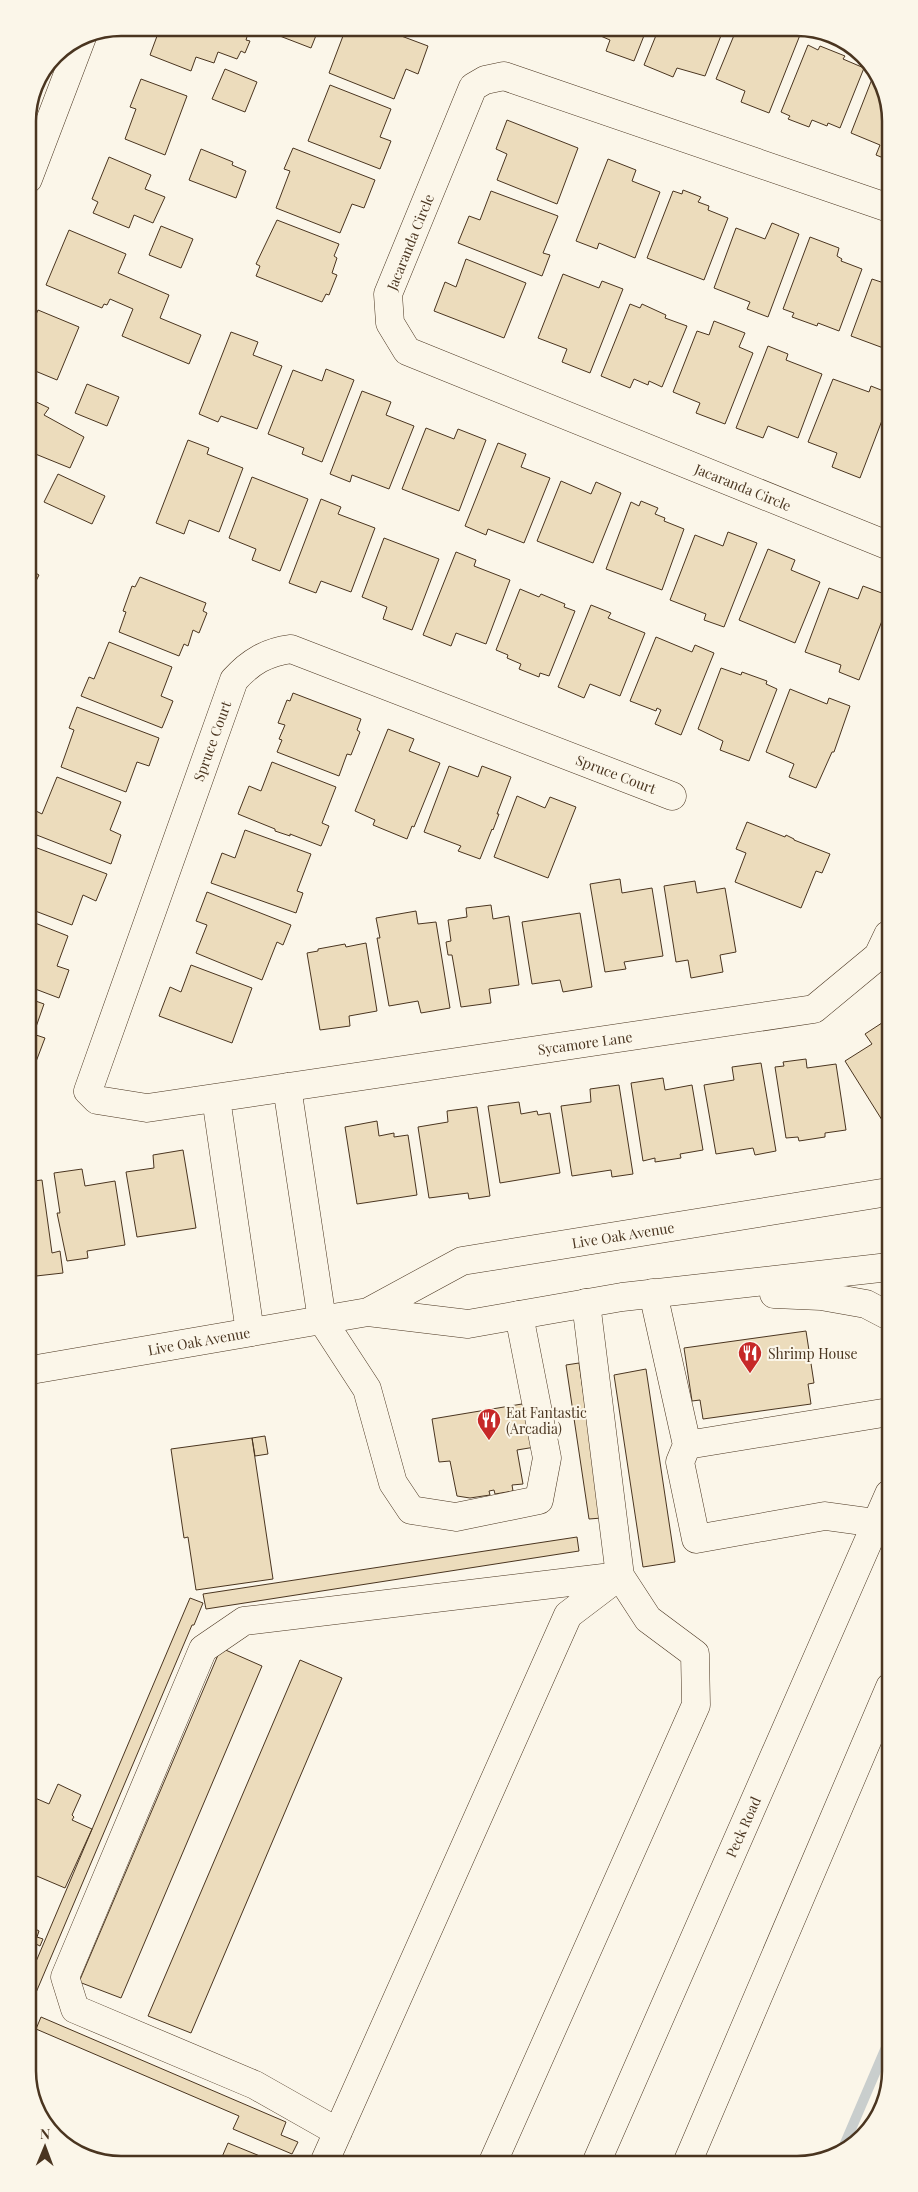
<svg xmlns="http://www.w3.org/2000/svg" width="918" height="2192" font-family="'Playfair Display',serif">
<rect width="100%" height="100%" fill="#fbf6e9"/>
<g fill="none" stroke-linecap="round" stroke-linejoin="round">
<!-- stream -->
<path stroke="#c9cecd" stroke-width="10" d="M843,2148l47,-110"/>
</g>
<!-- building -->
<path fill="#ecdcbc" stroke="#4a3520" d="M160,28h82l7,2 -3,10 4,1 -5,12 -4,-2 -4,8 -19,-7 -4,11 -18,-6 -5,14 -41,-16z
M259,28h60l-8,20z
M340,28h40l48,18 -10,28 -12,-5 -12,30 -65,-26 14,-37 -5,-2z
M582,28h65l-13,33 -28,-10 4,-11z
M659,28h65l-19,48 -28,-8 -4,9 -29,-12z
M737,28h59l6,2 -33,83 -28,-11 4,-11 -29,-12z
M808,45l10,5 2,-4 25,10 -2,3 21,9 -24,60 -12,-5 -1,3 -15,-6 -3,7 -21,-8 2,-3 -9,-4z
M225,69l32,13 -12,30 -33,-13z
M874,74l12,17v68l-10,-4 4,-10 -29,-12z
M141,79l46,17 -22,59 -40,-16 11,-30 -6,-2z
M330,85l61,24 -11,28 11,4 -11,28 -72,-28z
M507,120l71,28 -21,56 -60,-24 10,-26 -11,-5z
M293,148l82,32 -11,28 -12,-4 -12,29 -64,-25 14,-37 -6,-2z
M201,149l32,13 -1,3 14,6 -10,27 -47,-18z
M109,157l42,18 -6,14 20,8 -12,26 -19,-8 -5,13 -36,-15 5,-11 -6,-3z
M608,159l28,11 -4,11 28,11 -25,66 -36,-15 -2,6 -21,-8z
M683,190l18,7 -3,5 11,4 -1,4 20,8 -24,62 -57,-22 26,-67 9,3z
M491,191l67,25 -15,37 7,2 -8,21 -84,-33 11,-27 11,4z
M277,220l62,24 -5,12 3,2 -5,15 5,2 -8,20 -3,-1 -4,8 -66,-26 4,-10 -4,-2z
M772,223l27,11 -31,83 -21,-8 3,-7 -36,-14 22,-60 29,11z
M161,226l32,13 -12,29 -32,-13z
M69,230l57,24 -8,19 51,22 -9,23 41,17 -12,29 -67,-28 11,-27 -23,-10 -3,6 -3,-1 -2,4 -56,-23z
M810,237l29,11 -2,8 5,3 -1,2 21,8 -23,62 -21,-8 -1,3 -25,-9 2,-4 -11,-4z
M466,259l60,24 -22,55 -70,-27 11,-29 11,5z
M563,274l36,14 3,-7 21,8 -33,84 -28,-11 5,-13 -29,-11z
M872,279l12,4 2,-3v69l-35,-13z
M630,304l10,4 2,-4 24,11 -1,3 22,8 -25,61 -13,-6 -1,4 -14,-6 -4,9 -29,-12z
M38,310l41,17 -22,53 -29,-12v-36z
M714,321l31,12 -6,14 14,6 -28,71 -29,-11 4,-10 -27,-11 24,-61 12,4z
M231,332l27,10 -5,13 29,11 -25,63 -36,-13 -3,6 -19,-8z
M768,346l20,8 -2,6 36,14 -24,64 -30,-12 -5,12 -27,-10z
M326,369l28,11 -32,82 -20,-8 2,-6 -36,-14 25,-64 29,11z
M833,379l36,13 2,-6 15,6v18l-26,68 -28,-11 5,-14 -29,-11z
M87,384l32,13 -12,29 -32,-13z
M362,391l29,11 -5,13 28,11 -25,63 -37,-14 -2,7 -20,-8z
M28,398l21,10 -5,7 40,22 -14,31 -42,-17z
M426,428l28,11 4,-10 28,11 -27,71 -57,-22z
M188,440l21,8 -2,6 36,14 -24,64 -30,-12 -5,14 -28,-11z
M498,443l28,11 -5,13 29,11 -26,65 -36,-14 -2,6 -21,-9z
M58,474l47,22 -13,28 -48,-22z
M252,477l56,22 -28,72 -28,-11 4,-11 -27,-11z
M561,481l30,13 5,-12 25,11 -28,70 -56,-22z
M321,499l20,8 -3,7 37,14 -24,64 -30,-11 -5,12 -27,-10z
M641,501l17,7 -3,6 10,4 -1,3 20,8 -22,61 -56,-21 25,-67 8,4z
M728,532l29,11 -33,84 -20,-7 2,-6 -36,-14 25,-65 28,11z
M384,538l55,21 -27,71 -29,-11 4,-12 -25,-10z
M768,549l27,11 -4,10 29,12 -25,61 -56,-23z
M456,552l20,8 -2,6 36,14 -24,64 -30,-11 -5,13 -28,-11z
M29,569l10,6 -10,20z
M140,577l66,26 -3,8 4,2 -8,20 -6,-3 -5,16 -4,-2 -5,12 -60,-24 7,-20 -3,-1 9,-25 3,1z
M863,586l24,9v13l-28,72 -20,-8 2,-7 -36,-13 24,-64 29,11z
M520,589l19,8 2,-3 24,10 -1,3 11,4 -26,65 -9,-3 -1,4 -20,-8 2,-5 -14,-6 1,-3 -12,-5z
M591,605l20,8 -3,5 37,15 -25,63 -30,-12 -6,14 -26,-11z
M656,637l36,15 3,-7 19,8 -33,82 -26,-11 6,-14 -4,-2 -1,3 -26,-10z
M109,642l63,25 -11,29 12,5 -11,27 -81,-32 8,-19 5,2z
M721,668l20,7 1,-3 25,9 -1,3 11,5 -28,72 -29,-11 3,-9 -25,-12z
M790,689l37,15 2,-6 21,8 -16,46h-2l-16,36 -27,-11 5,-13 -28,-12z
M293,693l68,26 -4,11 3,2 -9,23 -4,-1 -8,22 -62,-24 5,-12 -3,-1 6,-14 -7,-2 9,-23 3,1z
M77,707l82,31 -10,28 -12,-4 -11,30 -65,-25 13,-37 -5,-2z
M388,729l26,10 -5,12 31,12 -26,64 -2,-1 -5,13 -34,-14 2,-5 -20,-9z
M272,762l64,25 -14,36 7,3 -8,20 -31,-12v2l-15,-5v-2l-37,-15 11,-28 12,5z
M449,766l29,11 4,-11 29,11 -14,37h2l-6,16 -1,-1 -12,30 -22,-8 3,-5 -37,-14z
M57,777l64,25 -11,28 11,5 -10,29 -82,-32 7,-21 6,3z
M517,796l28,12 5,-11 26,10 -28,71 -54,-21z
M747,822l38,15 1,-2 8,4v1l36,14 -8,19 -6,-2 -15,37 -66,-26 11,-29 -10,-4z
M245,830l66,24 -14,37 6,2 -7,20 -85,-30 11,-30 13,5z
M29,845l78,29 -11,27 -13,-6 -11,30 -42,-16z
M620,879l2,14 30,-5 11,68 -39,6 2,7 -21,3 -15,-88z
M695,881l2,12 28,-5 11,64 -16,3 3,17 -32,6 -3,-18 -12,2 -12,-76z
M207,892l84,33 -8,20 -6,-3 -15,38 -66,-27 11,-28 -11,-4z
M491,905l2,14 16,-3 10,69 -30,4 2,14 -30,4 -9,-52h-4l-2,-13 5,-1 -3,-21 19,-3 -1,-9z
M416,911l2,13 18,-2 14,86 -29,5 -3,-12 -29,5 -12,-68h3l-4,-20z
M580,913l12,74 -29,5 -3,-12 -28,4 -10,-62z
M30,921l38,15 -11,30 12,4 -10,28 -29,-11z
M366,943l11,68 -28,5 1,10 -30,4 -13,-77 11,-2v-2l27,-5 1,3z
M191,965l61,23 -20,55 -73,-27 11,-29 11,5z
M30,999l14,5 -8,23 -3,-1 -3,7 15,5 -11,29 -4,-1z
M888,1019v97l-6,4 -37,-59 27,-17 -7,-10z
M806,1059l1,9 29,-4 10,66 -21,3v4l-26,4 -1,-4 -12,1 -11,-71 9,-1 -1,-4z
M761,1063l15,88 -21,4 -2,-7 -37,6 -12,-69 30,-5 -2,-13z
M663,1078l2,12 27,-5 11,65 -23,4 1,4 -26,4v-4l-12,3 -12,-78z
M619,1085l14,89 -21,3 -1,-7 -39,6 -11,-70 30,-4 -1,-13z
M519,1102l2,12 16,-3 1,4 12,-2 10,60 -60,10 -12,-77z
M477,1107l13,89 -21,3 -1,-6 -39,5 -11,-71 30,-5 -1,-11z
M377,1121l2,15 15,-3v4l14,-2 9,60 -60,9 -12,-77z
M183,1150l13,78 -59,9 -11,-65 28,-4 -1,-13z
M82,1169l3,17 30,-5 10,64 -38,6 1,7 -21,3 -10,-48h3l-6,-40z
M30,1178h2l1,3 9,-1 10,73 8,-2 3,22 -27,3 -2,-17h-4z
M806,1331l8,52 -6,1 3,20 -108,15 -3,-19 -8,1 -8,-53z
M579,1363l23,155 -13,1 -23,-154z
M646,1369l29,193 -32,5 -29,-192z
M534,1402l7,44 -24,4 6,34 -11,1 1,6 -18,3 -1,-4 -5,1 1,4 -20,3 -13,-2 -7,-35 -11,1 -7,-43z
M265,1436l3,18 -13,2 -3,-18z
M252,1438l21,141 -77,11 -8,-53 -4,1 -13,-89z
M577,1537l2,14 -373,58 -3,-15z
M190,1598l13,5 -9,22h-2l-160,377v-31z
M221,1648l41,18 -141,332 -42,-16z
M300,1660l42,18 -151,355 -43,-17z
M58,1784l23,11 -9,20 2,2 -2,3 20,9 -27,59 -33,-14v-69l3,-7 14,6z
M32,1927l7,4 -2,6 6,2 -3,7 -6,-3 -2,3z
M41,2017l245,105 -5,13 17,7 -6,12 -59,-25 6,-13 -203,-87z
M228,2143l49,20 -58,1z"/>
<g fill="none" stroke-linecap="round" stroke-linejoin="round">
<!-- minor casing -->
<g stroke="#4a3520" stroke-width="29">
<path id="minor" d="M28,179l54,-142
M886,207l-382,-131 -19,4 -12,7 -85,207 2,29 17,28 480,194
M672,796l-381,-147c-24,3 -41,13 -57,31l-146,411 9,9 50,8 667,-99 64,-53 10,-21
M287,1087l35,233 45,69 26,94 18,27 45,7 83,-17 8,-42 -28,-143
M216,1098l34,234
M653,1293l34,152 -7,17 16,77 129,-23 51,7
M687,1445l202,-33
M338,2132l-83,-47 -180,-76 -10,-32 138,-328 41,-28 376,-45
M493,2162l203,-457 -1,-51 -47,-35 -28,-43 -34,-273
M324,2163l244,-548 50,-38"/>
</g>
<!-- major casing -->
<g stroke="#4a3520" stroke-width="29">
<path id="major" d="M774,1294l47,2 45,8 23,12
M368,1312l94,-51 426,-69
M31,1370l337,-58 100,12 154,-27 267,-30
M597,2161l292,-667
M688,2161l202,-474"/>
</g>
<!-- minor -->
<use href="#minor" stroke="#fbf6e9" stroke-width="28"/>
<!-- major -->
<use href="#major" stroke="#fbf6e9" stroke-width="28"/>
</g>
<!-- icons -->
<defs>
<g id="restaurant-pin" transform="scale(1.25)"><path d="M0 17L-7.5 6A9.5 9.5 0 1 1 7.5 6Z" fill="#c62828" stroke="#fbf6e9"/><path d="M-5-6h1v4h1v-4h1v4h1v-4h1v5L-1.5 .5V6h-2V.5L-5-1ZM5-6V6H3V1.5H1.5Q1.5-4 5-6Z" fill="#fff"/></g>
</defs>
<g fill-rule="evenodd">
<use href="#restaurant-pin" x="750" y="1353"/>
<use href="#restaurant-pin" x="489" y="1420"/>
</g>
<g text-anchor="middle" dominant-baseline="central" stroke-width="4" stroke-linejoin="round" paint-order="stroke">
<!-- street labels -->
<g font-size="14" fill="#4a3520" stroke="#fbf6e9">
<text transform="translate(410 242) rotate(-68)">Jacaranda Circle</text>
<text transform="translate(743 487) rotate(22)">Jacaranda Circle</text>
<text transform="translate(212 741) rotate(-70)">Spruce Court</text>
<text transform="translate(616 774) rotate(21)">Spruce Court</text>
<text transform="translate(585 1043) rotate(-8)">Sycamore Lane</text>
<text transform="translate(623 1235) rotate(-9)">Live Oak Avenue</text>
<text transform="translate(199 1341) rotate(-10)">Live Oak Avenue</text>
<text transform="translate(743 1827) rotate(-66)">Peck Road</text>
</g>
<!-- poi labels -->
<g font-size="14" fill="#4a3520" stroke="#fbf6e9" text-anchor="start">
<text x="768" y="1353">Shrimp House</text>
<text x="506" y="1412">Eat Fantastic<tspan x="506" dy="16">(Arcadia)</tspan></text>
</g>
</g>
<!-- crop -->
<path d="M0 0H918V2192H0ZM121 36H797A85 85 0 0 1 882 121V2071A85 85 0 0 1 797 2156H121A85 85 0 0 1 36 2071V121A85 85 0 0 1 121 36Z" fill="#fbf6e9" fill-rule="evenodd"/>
<path fill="none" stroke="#4a3520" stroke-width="2.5" d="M121 36H797A85 85 0 0 1 882 121V2071A85 85 0 0 1 797 2156H121A85 85 0 0 1 36 2071V121A85 85 0 0 1 121 36Z"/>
<!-- north arrow -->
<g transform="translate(45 2147) rotate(1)" stroke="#fbf6e9" stroke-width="4" paint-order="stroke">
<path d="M0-4L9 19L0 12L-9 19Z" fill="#4a3520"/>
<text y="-8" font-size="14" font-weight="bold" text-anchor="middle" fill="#4a3520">N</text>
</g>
</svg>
